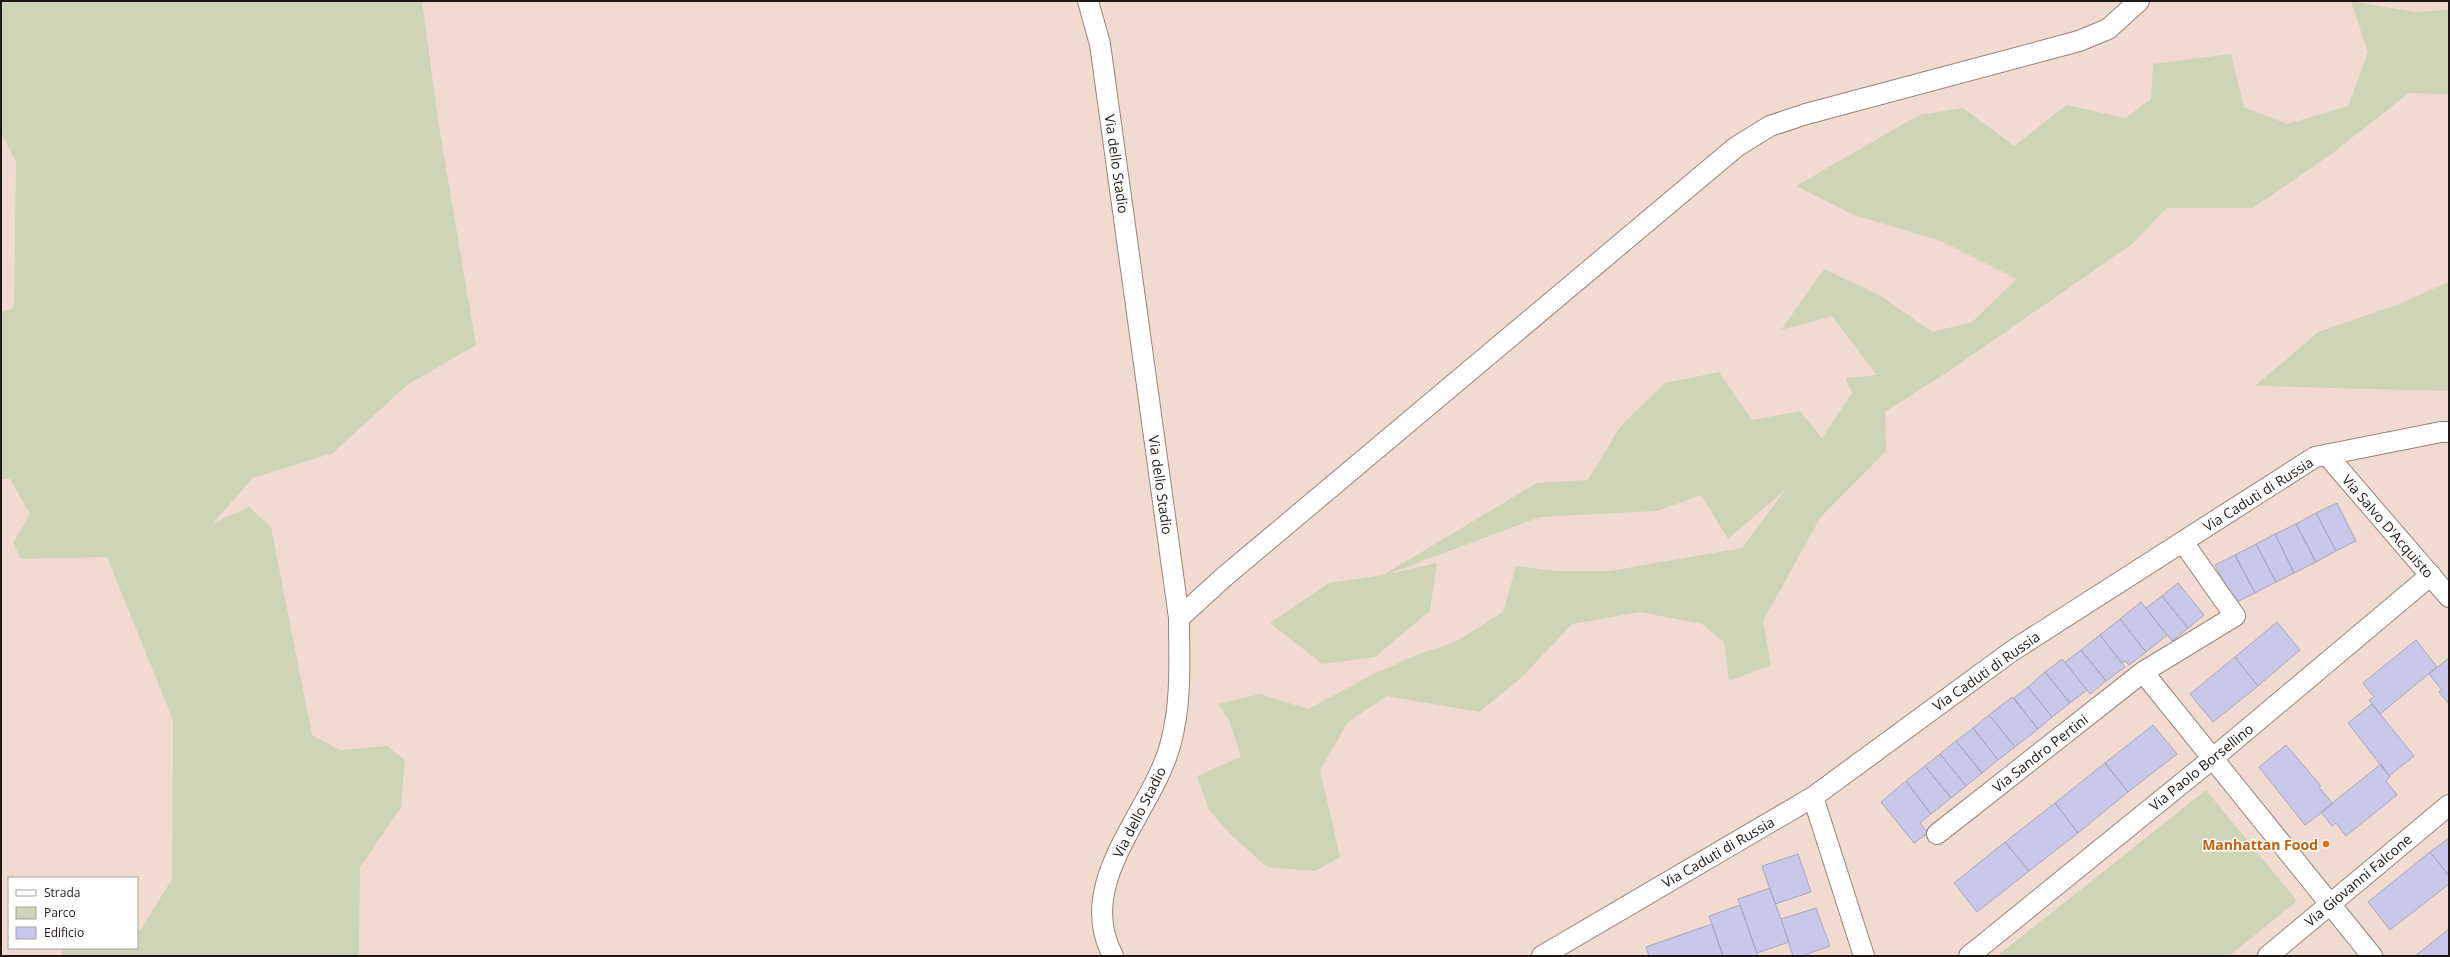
<svg xmlns="http://www.w3.org/2000/svg" width="2450" height="957" font-family="'Open Sans',sans-serif">
<rect width="100%" height="100%" fill="#f1dbd0"/>
<!-- green -->
<path fill="#ced4b6" d="M1,1h421l17,125 37,219 -69,40 -74,68 -80,25 -40,45 36,-16 22,20 41,208 28,15 47,-4 18,14 -4,47 -41,61 -1,88h-298l2,-8h74v-17h3l32,-52 1,-159 -66,-163 -86,2 -8,-16 17,-29 -20,-35h-9v-167l13,-4 2,-146 -15,-29z
M2351,1l64,11 34,-2v84l-40,-1 -79,62 -77,53h-86l-35,36 -180,125 -67,43 1,39 -66,67 -57,103 8,44 -42,16 -5,-39 -22,-18 -62,-12 -68,12 -52,55 -41,33 -92,-16 -39,26 -28,48 20,87 -25,14 -48,-4 -35,-31 -23,-26 -12,-34 44,-19 -12,-37 -11,-16 42,-10 48,15 64,-34 44,-20 39,-13 48,-30 13,-46 40,5h54l132,-23 43,-58 -57,49 -27,-44 -44,16 -117,6 -152,57 49,-11 -7,48 -55,46 -53,7 -52,-41 59,-40 54,-8 154,-92 51,-3 32,-53 45,-44 54,-11 33,48 48,-9 22,27 30,-45 -7,-15 32,-3 -45,-59 -51,14 43,-61 57,27 51,36 40,-10 45,-43 -76,-38 -87,-26 -58,-29 123,-71 44,-7 51,38 53,-41 58,13 26,-19 2,-35 78,-10 13,53 43,17 61,-18 20,-53z
M2449,282v109l-194,-5 63,-54 81,-28z
M2206,790l91,111 -68,55h-232z"/>
<!-- building -->
<path fill="#cac8ea" stroke="#aaa8bc" d="M2337,503l19,38 -20,10 -20,-38z
M2316,513l20,38 -20,11 -20,-38z
M2296,524l20,38 -22,11 -19,-39z
M2275,534l19,39 -18,9 -20,-38z
M2256,544l20,38 -21,11 -20,-38z
M2235,555l20,38 -20,10 -20,-38z
M2178,583l26,32 -16,13 -26,-32z
M2162,596l26,32 -16,13 -26,-33z
M2141,602l26,33 -21,17 -26,-33z
M2120,619l26,33 -17,13 -4,-4 -3,2 -22,-28z
M2277,622l23,28 -42,36 -23,-29z
M2100,635l25,32 -19,14 -25,-31z
M2416,640l21,27 -57,47 -11,-14 5,-3 -11,-14z
M2081,650l25,31 -16,13 -25,-32z
M2235,657l23,29 -45,36 -23,-28z
M2449,658v46l-10,-12 3,-2 -13,-16z
M2062,659l25,31 -17,13 -25,-31z
M2045,672l25,31 -18,14 -24,-30z
M2028,687l24,30 -14,12 -24,-31z
M2012,697l26,32 -23,18 -26,-32z
M2372,704l42,52 -25,20 -41,-53z
M1989,715l26,32 -17,13 -25,-32z
M2153,725l24,29 -49,38 -23,-29z
M1973,728l25,32 -16,13 -26,-32z
M1956,741l26,32 -16,13 -26,-32z
M2286,745l35,41 -2,1 14,17 -28,21 -46,-58z
M1940,754l26,32 -15,12 -26,-32z
M2105,763l23,29 -50,41 -23,-30z
M2381,764l9,13 -4,4 11,14 -51,41 -10,-13 -4,3 -11,-14z
M1925,766l26,32 -20,16 -25,-33z
M1906,781l25,33 -11,9 8,10 -14,10 -33,-41z
M2055,803l23,30 -49,38 -24,-29z
M2449,838v38l-19,-24z
M2005,842l24,29 -52,41 -23,-29z
M2430,852l19,24v8l-59,46 -22,-28z
M1798,854l13,38 -36,12 -13,-38z
M1770,888l19,54 -32,11 -19,-54z
M1740,905l17,48 1,3h-35l-14,-40z
M1816,908l14,38 -28,10h-9l-12,-37z
M1712,924l11,32h-74l-3,-9z
M2449,929v27h-34z"/>
<g fill="none" stroke-linecap="round" stroke-linejoin="round">
<!-- minor casing -->
<g stroke="#98847a" stroke-width="22">
<path id="minor" d="M1088,1l12,43 79,574c0,42 3,82 -8,124 -17,69 -98,139 -58,214
M2327,455l122,142
M1179,618l45,-41 512,-430 34,-21 36,-12 273,-73 29,-12 31,-28
M2143,672l229,284
M1813,797l51,159
M1937,834l206,-162 92,-56 -52,-74
M1542,956l271,-159 199,-146 303,-194 126,-25h8
M1969,956l243,-197 219,-184
M2268,956l181,-151"/>
</g>
<!-- minor -->
<use href="#minor" stroke="#fff" stroke-width="20"/>
</g>
<!-- markers -->
<circle fill="#e8710a" stroke="#fff" stroke-width="1.5" cx="2326" cy="844" r="4"/>
<g text-anchor="middle" dominant-baseline="central" stroke-width="3" stroke-linejoin="round" paint-order="stroke">
<!-- street labels -->
<g font-size="14" fill="#1f1814" stroke="#fff">
<text transform="translate(1117 164) rotate(82)">Via dello Stadio</text>
<text transform="translate(1161 485) rotate(82)">Via dello Stadio</text>
<text transform="translate(2258 494) rotate(-32)">Via Caduti di Russia</text>
<text transform="translate(2388 526) rotate(49)">Via Salvo D'Acquisto</text>
<text transform="translate(1986 671) rotate(-35)">Via Caduti di Russia</text>
<text transform="translate(2040 753) rotate(-38)">Via Sandro Pertini</text>
<text transform="translate(2201 767) rotate(-39)">Via Paolo Borsellino</text>
<text transform="translate(1139 812) rotate(-63)">Via dello Stadio</text>
<text transform="translate(1718 852) rotate(-30)">Via Caduti di Russia</text>
<text transform="translate(2358 880) rotate(-40)">Via Giovanni Falcone</text>
</g>
<!-- food labels -->
<g font-size="14" font-weight="bold" fill="#c56008" stroke="#fff" text-anchor="end">
<text x="2318" y="844">Manhattan Food</text>
</g>
</g>
<!-- border -->
<rect width="2450" height="957" fill="none" stroke="#1f1814" stroke-width="4"/>
<!-- legend -->
<rect x="8" y="877" width="130" height="72" fill="#ffffff" stroke="#a5a3a1"/>
<rect x="16" y="890" width="20" height="6" fill="#ffffff" stroke="#a5a3a1"/>
<text x="44" y="897" font-size="12" fill="#1f1814">Strada</text>
<rect x="16" y="907" width="20" height="12" fill="#ced4b6" stroke="#a5a3a1"/>
<text x="44" y="917" font-size="12" fill="#1f1814">Parco</text>
<rect x="16" y="927" width="20" height="12" fill="#cac8ea" stroke="#a5a3a1"/>
<text x="44" y="937" font-size="12" fill="#1f1814">Edificio</text>
</svg>
